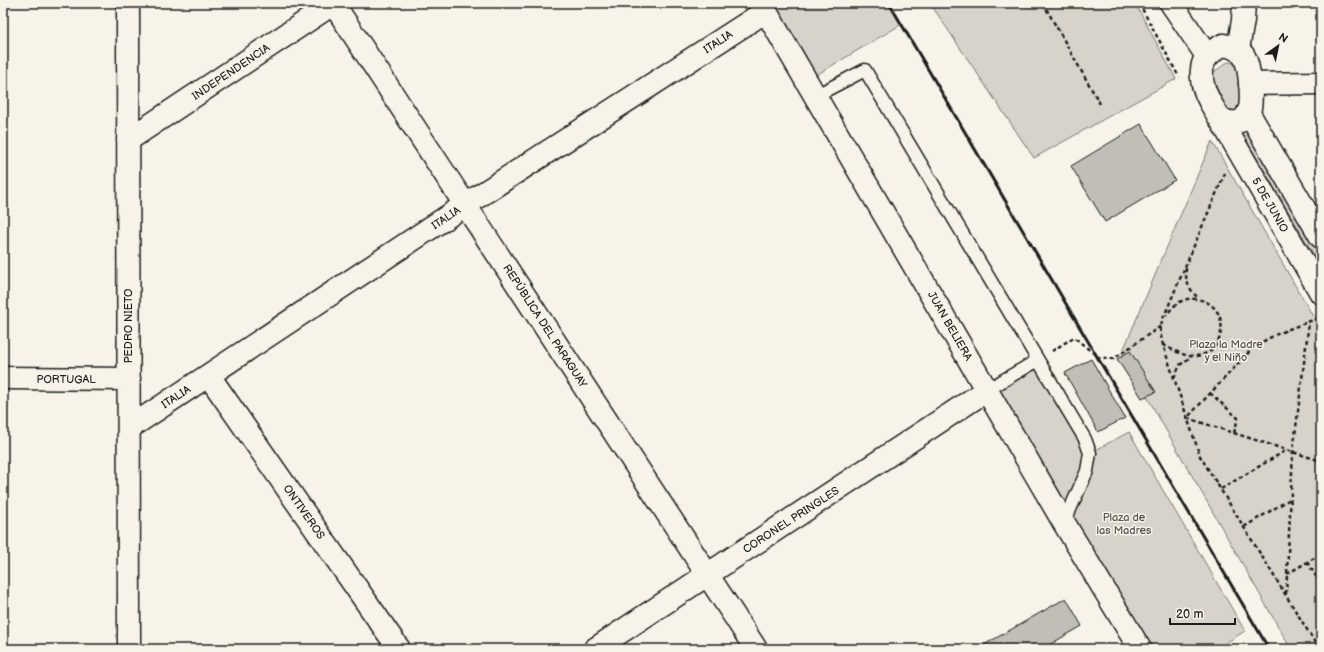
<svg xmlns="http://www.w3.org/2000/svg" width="1324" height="652" font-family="'Balsamiq Sans',sans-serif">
<rect width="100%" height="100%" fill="#f7f3e8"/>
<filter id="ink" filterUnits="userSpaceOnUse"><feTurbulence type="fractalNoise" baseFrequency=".025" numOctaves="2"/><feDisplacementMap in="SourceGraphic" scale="8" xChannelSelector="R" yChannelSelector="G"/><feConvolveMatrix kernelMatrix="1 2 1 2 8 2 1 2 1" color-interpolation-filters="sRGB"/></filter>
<g filter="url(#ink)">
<!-- green -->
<path fill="#d7d3cb" stroke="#7a7874" d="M761,3h128l13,21 -96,57z
M930,3h205l41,76 -142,79z
M1230,62c1,0 5,2 6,3 4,3 12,56 -8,46l-16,-33 1,-5 13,-10z
M1249,132l72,122v13l-77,-131z
M1212,141l109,189v319h-30l-169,-296z
M1038,360l52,93 39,-21 116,199 -29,18h-76l-153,-259z"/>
<!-- building -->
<path fill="#c0beb5" stroke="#1c1c1c" d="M1141,124l34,56 -70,42 -34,-56z
M1130,351l26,41 -14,6 -25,-39z
M1091,359l34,59 -27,14 -33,-59z
M1066,598l16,28 -40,23h-65z"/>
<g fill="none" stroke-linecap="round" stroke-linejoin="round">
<!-- lane casing -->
<g stroke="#1c1c1c" stroke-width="15">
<path id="lane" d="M815,96l50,-26 220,369 5,14 -3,18 -23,52
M987,390l51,-30"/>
</g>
<!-- street casing -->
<g stroke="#1c1c1c" stroke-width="25">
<path id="street" d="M128,3l1,646
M333,3l423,646
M1238,50l5,-30 1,-17
M1250,84l71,-1
M128,140l206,-137
M209,376l190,273
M3,378l126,1
M129,428l336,-223 301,-194
M595,649l392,-259"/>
</g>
<!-- secondary casing -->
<g stroke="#1c1c1c" stroke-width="25">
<path id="secondary" d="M761,3l303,520 76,126
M1171,3l36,53
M1223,45c8,1 16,4 21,11 6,11 8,40 6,52 -1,6 -7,14 -14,14 -5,1 -13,-1 -17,-5 -2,-2 -3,-6 -5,-8 -7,-12 -14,-25 -12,-40 1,-12 11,-19 21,-24z
M1248,112l73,125
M1219,117l102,176"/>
</g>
<!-- path -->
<path stroke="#1c1c1c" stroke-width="2.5" stroke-dasharray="4 3" stroke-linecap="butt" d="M1043,3l57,101
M1139,3l40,74
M1225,173l-63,148 -2,11 3,13 37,111 119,193
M1186,268c-1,14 3,21 13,31
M1317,315l4,7
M1318,318c-22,9 -48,16 -67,32l-64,68 134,43
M1163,345c9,4 18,10 28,11 36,3 43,-52 5,-57 -13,-2 -23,6 -30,17
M1052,351l22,-14 24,20 15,2 48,-33
M1174,378l6,-13 12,-9
M1210,393l28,25 -4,15
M1318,461l3,5
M1221,489l64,-38
M1244,527l46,-28
M1307,562l14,22
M1287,574l34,-20
M1286,594l7,-142 16,-130"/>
<!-- lane -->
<use href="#lane" stroke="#f7f3e8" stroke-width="12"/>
<!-- street -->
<use href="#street" stroke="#f7f3e8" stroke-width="22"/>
<!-- secondary -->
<use href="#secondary" stroke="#f7f3e8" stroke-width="22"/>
<!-- rail -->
<path stroke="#1c1c1c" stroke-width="3" d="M889,3l380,646"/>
</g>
</g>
<g text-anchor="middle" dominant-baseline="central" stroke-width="3" stroke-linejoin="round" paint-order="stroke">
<!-- street labels -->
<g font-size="11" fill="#1c1c1c" stroke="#f7f3e8">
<text transform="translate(718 42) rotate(-33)">ITALIA</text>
<text transform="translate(231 72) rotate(-34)">INDEPENDENCIA</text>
<text transform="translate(1270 205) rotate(60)">5 DE JUNIO</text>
<text transform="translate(446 218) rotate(-34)">ITALIA</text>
<text transform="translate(128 326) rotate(-90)">PEDRO NIETO</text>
<text transform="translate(545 326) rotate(57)">REPÚBLICA DEL PARAGUAY</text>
<text transform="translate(950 326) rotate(60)">JUAN BELIERA</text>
<text x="66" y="379">PORTUGAL</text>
<text transform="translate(176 397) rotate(-33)">ITALIA</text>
<text transform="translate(304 512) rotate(55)">ONTIVEROS</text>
<text transform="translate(791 520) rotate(-33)">CORONEL PRINGLES</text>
</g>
<!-- park labels -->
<g font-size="11" fill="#545351" stroke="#f7f3e8">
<text x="1226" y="344">Plaza la Madre<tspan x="1226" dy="13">y el Niño</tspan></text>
<text x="1124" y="517">Plaza de<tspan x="1124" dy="13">las Madres</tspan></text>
</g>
</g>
<!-- margin -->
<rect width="1324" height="652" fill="none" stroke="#f7f3e8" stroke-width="16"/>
<rect x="8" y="8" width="1308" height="636" fill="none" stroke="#1c1c1c" stroke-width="1.5" filter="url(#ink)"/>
<!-- north arrow -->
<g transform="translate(1278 46) rotate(33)" stroke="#f7f3e8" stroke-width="3" paint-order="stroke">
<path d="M0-3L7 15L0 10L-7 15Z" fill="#1c1c1c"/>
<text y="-6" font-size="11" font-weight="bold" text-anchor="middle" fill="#1c1c1c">N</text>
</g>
<!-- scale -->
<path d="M1170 618v6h65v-6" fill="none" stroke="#1c1c1c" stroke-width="2"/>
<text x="1176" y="618" font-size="12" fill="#1c1c1c" stroke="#f7f3e8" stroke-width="3" paint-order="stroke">20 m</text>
</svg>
